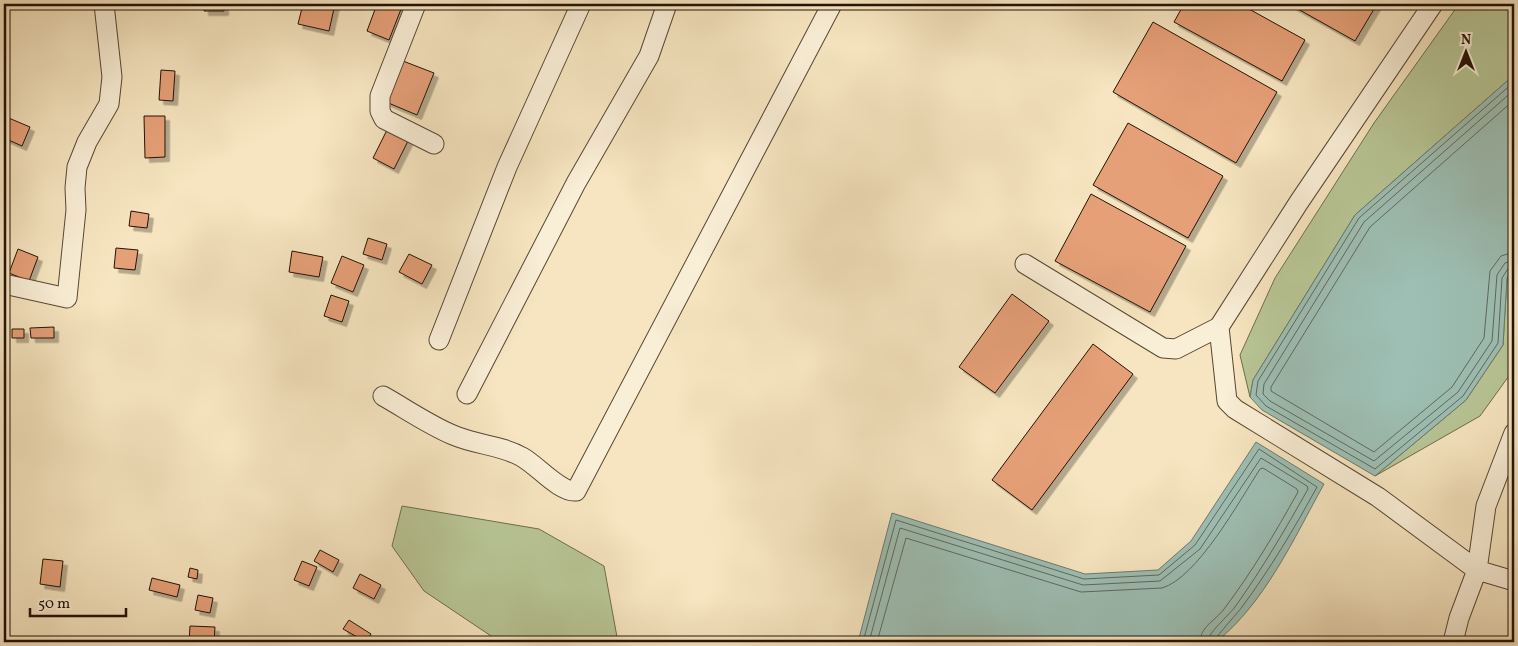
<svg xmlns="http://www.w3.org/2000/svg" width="1518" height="646" font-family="Vollkorn,serif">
<defs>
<filter id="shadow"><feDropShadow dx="4.5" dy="4.5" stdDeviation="0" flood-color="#0004"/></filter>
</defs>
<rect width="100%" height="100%" fill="#f6e5c0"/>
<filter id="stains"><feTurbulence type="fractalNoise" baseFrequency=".004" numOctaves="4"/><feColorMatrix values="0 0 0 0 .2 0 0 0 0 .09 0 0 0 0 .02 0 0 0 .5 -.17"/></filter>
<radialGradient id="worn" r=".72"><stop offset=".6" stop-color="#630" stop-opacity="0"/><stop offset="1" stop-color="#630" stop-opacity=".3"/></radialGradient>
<!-- green -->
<path fill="#b8c696" stroke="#6e6c4d" d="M1459,4h55v71l-159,140 -102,165 -3,17 -10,-42 35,-77 99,-155z
M1514,268v101l-34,47 -105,60 91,-76 37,-55 4,-67z
M402,506l137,23 65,37 13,71 -2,5h-115l-76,-51 -32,-45z"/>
<!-- water -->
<path fill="#9dbfb4" stroke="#6c7a6e" d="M1514,75v193l-7,10 -4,67 -37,55 -91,76 -113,-66 -12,-13 3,-17 102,-165z
M1256,442l68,42c-30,54 -59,119 -108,158h-358l34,-129 193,61 73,-4 33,-29z"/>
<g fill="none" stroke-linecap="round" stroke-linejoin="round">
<!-- shore -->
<path stroke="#60685c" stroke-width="1" d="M1514,82l-155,136 -101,163 -2,14 10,11 109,63 88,-73 35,-53 4,-65 7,-11 5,-1
M1514,90l-150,132 -100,162 -1,10 7,7 104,60 84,-69 34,-51 5,-66 8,-12 9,-3
M1514,100l-144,127 -99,160v4l103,61 78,-65 32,-49 6,-67 11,-15 13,-4
M863,642l33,-122 188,59 75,-4 36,-30 64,-96 58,38c-23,42 -47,82 -75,120 -5,7 -28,31 -28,35
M869,642l31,-114 183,57 77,-4 40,-32 61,-91 46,28 1,3c-23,41 -46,80 -73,118 -7,9 -27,26 -28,35
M877,642l29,-104 175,54 81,-4c35,-10 78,-88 98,-119l3,-1 34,21 1,3c-23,41 -46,80 -74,117 -9,12 -24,18 -24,33"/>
</g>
<!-- building -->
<path fill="#e6a078" stroke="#231204" filter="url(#shadow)" d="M204,4h20v7h-20z
M303,4h32l-6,27 -31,-7z
M377,4h26l-14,36 -22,-9z
M1184,4h56l65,36 -23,41 -108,-59z
M1289,4h88l-22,37z
M1153,22l124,70 -41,71 -123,-71z
M403,61l31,12 -17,42 -31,-13z
M161,70l14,1 -2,30 -14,-1z
M4,116l26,11 -8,19 -18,-8z
M144,116h21v41l-20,1z
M1128,123l95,53 -35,62 -95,-53z
M389,126l21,11 -16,32 -21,-11z
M1091,194l95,52 -36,66 -95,-51z
M131,211l18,3 -2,14 -18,-2z
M368,238l19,6 -5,16 -19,-6z
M116,248l22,2 -3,20 -21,-2z
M18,249l20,8 -9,24 -20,-8z
M292,251l31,6 -4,20 -30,-5z
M409,254l23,11 -10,19 -23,-12z
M342,256l22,9 -11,27 -22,-9z
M1012,294l37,27 -54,72 -36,-26z
M331,295l18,6 -7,21 -18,-6z
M54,327v11h-23l-1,-10z
M12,329h12v9h-12z
M1093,344l40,30 -101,136 -40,-30z
M320,550l19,10 -6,12 -19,-11z
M43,559l20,2 -3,26 -20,-3z
M302,561l15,6 -8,19 -15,-6z
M190,568l8,2 -1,9 -9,-2z
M360,574l21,11 -7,14 -21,-11z
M152,578l28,7 -3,12 -28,-7z
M198,595l15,3 -3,15 -15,-3z
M349,620l22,14 -5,8 -23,-13z
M190,626l25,1 -1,15h-25z"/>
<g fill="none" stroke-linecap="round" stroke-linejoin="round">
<!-- minor casing -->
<g stroke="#584733" stroke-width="21">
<path id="minor" d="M416,4l-36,92v15l4,8 50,25
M1025,264l138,84 13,1 43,-22 80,-125 134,-198
M4,284l63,14 9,-88 -1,-22 2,-21 10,-25 22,-38 3,-27 -8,-73
M1219,327l8,74 8,8 143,88 99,73 37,11
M439,340l68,-173 74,-163
M467,394l109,-211 73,-127 18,-52
M383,396c23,13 46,29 70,39 23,10 48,10 69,22 15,8 38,36 54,34l256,-487
M1453,642l6,-24 18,-48 9,-64 28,-73"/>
</g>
<!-- minor -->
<use href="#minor" stroke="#f9eed6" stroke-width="19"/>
</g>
<!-- margin -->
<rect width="1518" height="646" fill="none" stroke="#f6e5c0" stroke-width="20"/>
<rect x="5" y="5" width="1508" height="636" fill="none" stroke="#231204" stroke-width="2.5"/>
<rect x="10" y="10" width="1498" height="626" fill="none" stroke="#231204"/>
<!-- north arrow -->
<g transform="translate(1466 52)" stroke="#f9eed6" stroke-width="4" paint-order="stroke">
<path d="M0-4L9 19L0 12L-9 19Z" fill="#231204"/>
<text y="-8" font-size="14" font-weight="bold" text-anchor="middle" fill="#231204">N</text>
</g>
<!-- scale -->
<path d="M30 608v8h96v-8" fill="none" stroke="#231204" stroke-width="2.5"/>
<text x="38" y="608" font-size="15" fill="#231204" stroke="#f9eed6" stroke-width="4" paint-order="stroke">50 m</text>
<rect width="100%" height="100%" filter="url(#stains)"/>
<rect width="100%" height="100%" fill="url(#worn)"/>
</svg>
